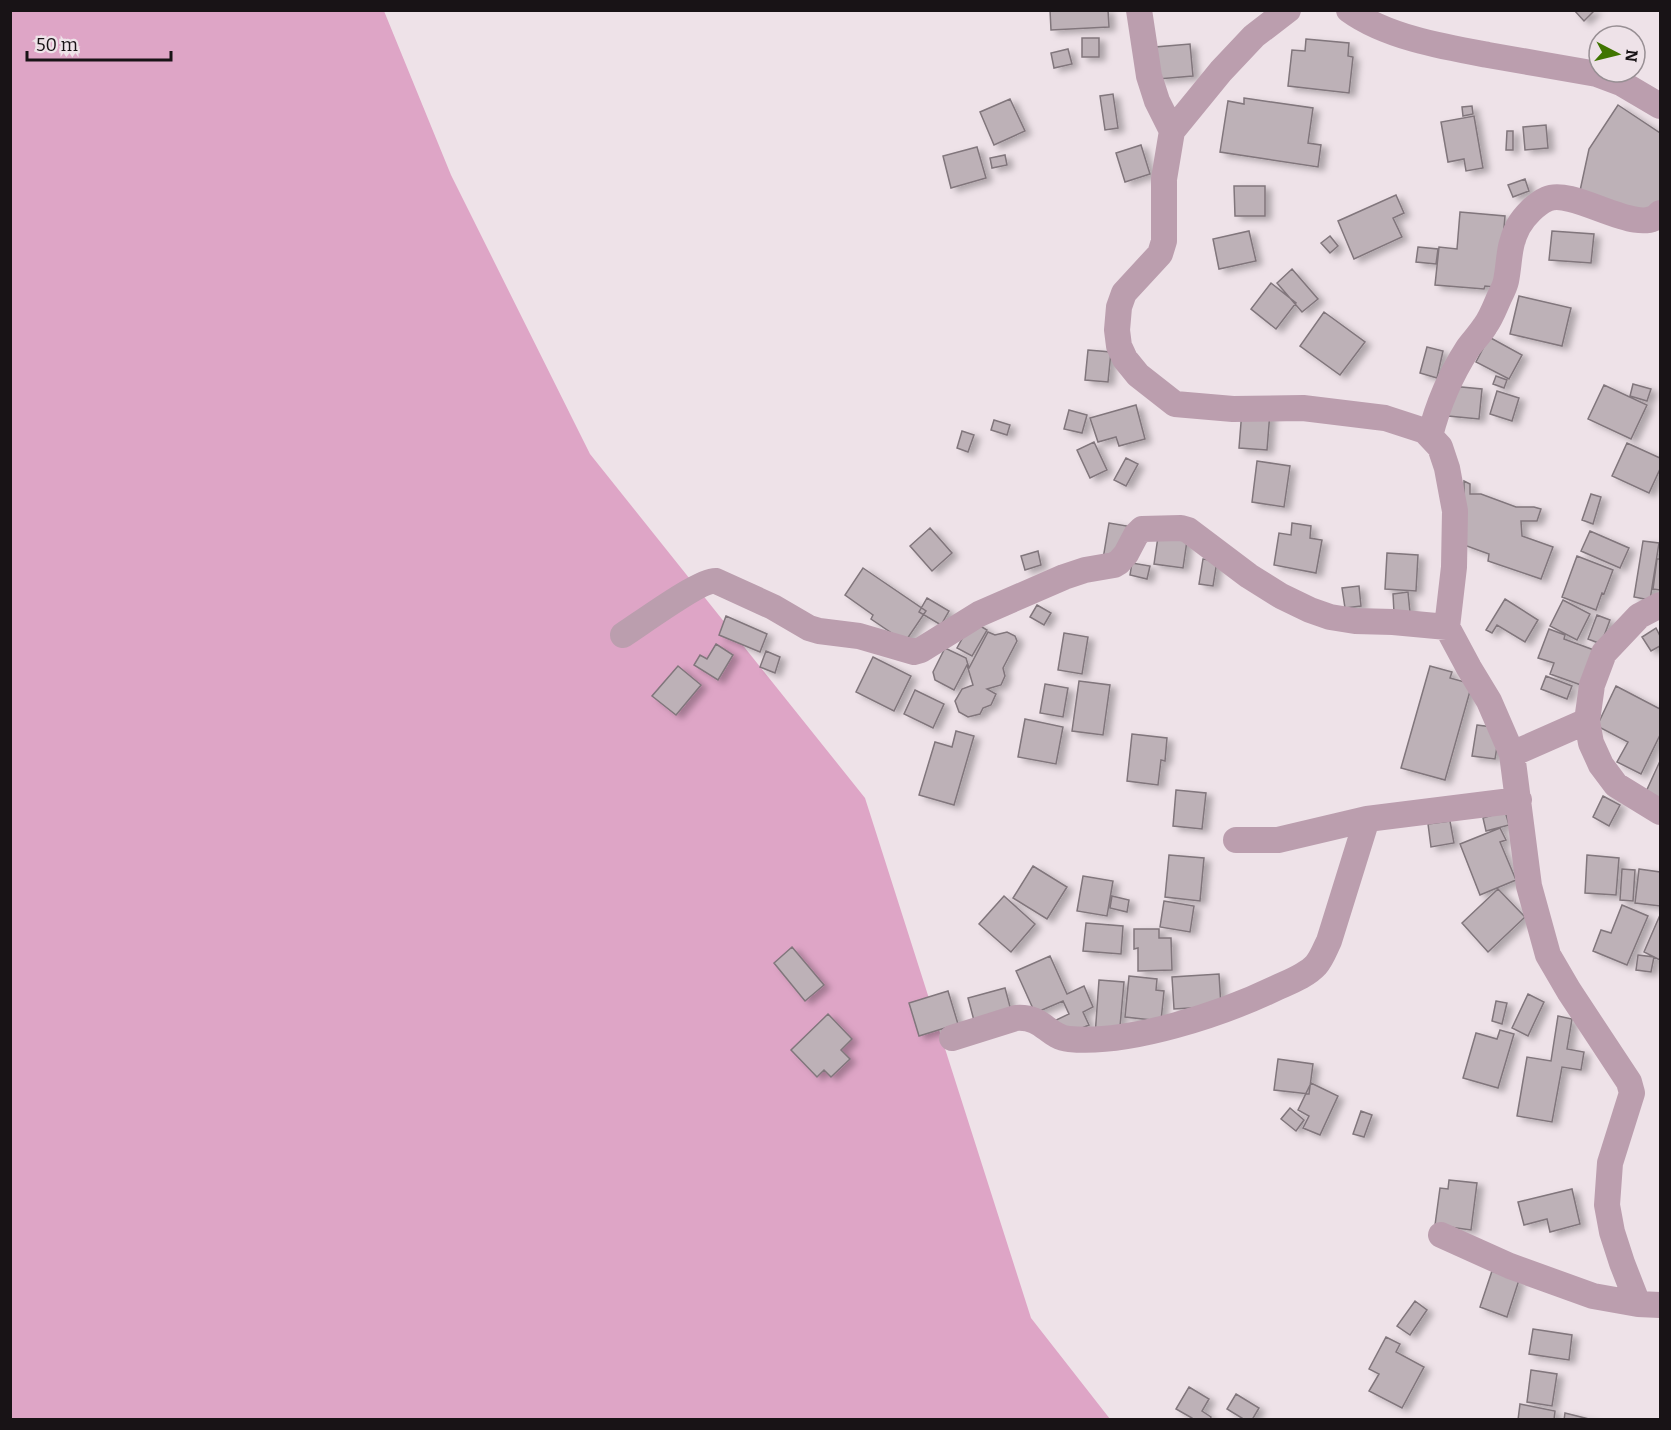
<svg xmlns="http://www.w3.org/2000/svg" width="1671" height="1430" font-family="Bitter,serif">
<defs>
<filter id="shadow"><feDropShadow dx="6" dy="3.5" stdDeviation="3" flood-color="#0004"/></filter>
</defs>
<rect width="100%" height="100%" fill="#eee2e8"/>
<!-- green -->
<path fill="#dea5c6" d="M10,11h374l67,164 139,279 275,344 166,520 79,101h-1099z"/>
<!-- building -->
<path fill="#bdb1b7" stroke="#81767c" stroke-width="1.5" filter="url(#shadow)" d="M1050,10h58l1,17 -58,3z
M1574,10h21l-11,11z
M1082,38h17v19h-17z
M1306,39l43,4 -1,13 5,1 -4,36 -61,-7 4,-36 13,1z
M1190,44l3,32 -35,3 -3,-32z
M1068,49l4,15 -18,4 -3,-15z
M1113,94l5,34 -13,2 -5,-34z
M1244,98l69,10 -5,35 13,2 -3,22 -98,-15 8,-51 16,3z
M1010,99l15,32 -31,14 -14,-33z
M1618,105l42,28v74l-7,13 -75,-20 11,-51z
M1472,106l1,8 -10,2 -1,-9z
M1474,116l9,52 -17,3 -2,-12 -16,3 -7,-40z
M1546,125l2,23 -23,2 -2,-23z
M1507,131h6v19h-7z
M1141,145l9,29 -25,8 -9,-29z
M977,147l9,31 -35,10 -8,-32z
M1005,155l2,10 -15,3 -2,-10z
M1525,179l4,12 -16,6 -5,-12z
M1234,186h31v30h-30z
M1396,195l8,18 -11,5 9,19 -48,22 -16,-38z
M1460,212l45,4 -2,24 2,48 -20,-2 -1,3 -49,-4 4,-38 18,2z
M1249,231l7,30 -37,8 -6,-30z
M1552,231l42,3 -3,29 -42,-3z
M1330,236l8,10 -8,7 -9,-10z
M1418,247l20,2 -2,15 -20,-2z
M1292,269l26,30 -16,13 -25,-29z
M1271,283l25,20 -20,26 -25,-20z
M1519,296l52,12 -9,38 -52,-12z
M1324,312l41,30 -25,33 -40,-29z
M1489,337l33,18 -13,24 -33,-17z
M1427,347l16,4 -6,27 -17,-5z
M1088,350l23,2 -3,30 -23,-2z
M1496,376l11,4 -3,8 -11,-4z
M1633,384l18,5 -4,12 -17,-5z
M1604,385l43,20 -16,34 -43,-20z
M1451,386l31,3 -3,30 -31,-3z
M1497,391l22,7 -7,23 -22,-7z
M1136,405l9,34 -26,7 -3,-9 -18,5 -8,-24z
M1069,410l18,5 -5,18 -18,-4z
M1242,410l28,2 -3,38 -28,-2z
M994,420l16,5 -3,10 -16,-5z
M962,431l12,4 -6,17 -11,-4z
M1094,442l13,28 -17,8 -13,-28z
M1627,443l33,15v11l-11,24 -37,-17z
M1126,458l12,6 -12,22 -12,-6z
M1257,461l33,5 -6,41 -32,-5z
M1464,481l6,3v10h11l35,13h18l7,2 -4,12h-16l1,15 31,11 -12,32 -53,-18 1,-7 -25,-9z
M1591,494l10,3 -8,27 -11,-4z
M1109,523l18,3 -7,36 -17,-3z
M1292,523l19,3 -1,12 12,2 -6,33 -42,-8 5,-32 12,2z
M930,528l22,25 -20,18 -22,-25z
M1159,530l29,4 -5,34 -29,-4z
M1590,531l39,17 -9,20 -39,-17z
M1643,541l16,2 -9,57 -16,-3z
M1038,551l3,14 -16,5 -4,-14z
M1387,553l31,2 -2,36 -31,-2z
M1577,556l36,14 -9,24 -2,-1 -6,17 -34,-13z
M1203,559l14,2 -4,25 -14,-2z
M1657,559h3v31l-7,-1z
M1132,563l18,3 -3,13 -17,-4z
M863,568l63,43 -21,31 -34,-23 2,-4 -28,-20z
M1359,586l2,20 -16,2 -3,-20z
M1408,592l2,20 -16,1 -1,-19z
M927,598l22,13 -8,14 -22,-13z
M1505,599l33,21 -13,22 -28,-17 -5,8 -6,-3z
M1563,600l27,14 -13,26 -27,-14z
M1037,605l14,8 -7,12 -14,-8z
M1597,615l13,5 -9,24 -13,-5z
M726,616l41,18 -7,18 -41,-17z
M972,621l15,9 -15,26 -15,-8z
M1656,628l4,8v10l-9,5 -9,-14z
M1549,629l16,6 -1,4 30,11 -13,35 -31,-11 4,-11 -16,-5z
M988,632l7,3 12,-3 8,4 2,5 -14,27 2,8 -4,9 -14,4 9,5 -5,11 -8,3 -3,6 -12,3 -9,-5 -4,-11 7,-12 11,-4 -6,-20 -13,25 -19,-10 -2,-8 12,-24 21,10 3,10z
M1064,633l24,4 -6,37 -24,-4z
M716,644l17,11 -15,25 -24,-15 6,-10 7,4z
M766,651l14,6 -5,16 -15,-6z
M873,657l38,19 -17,35 -38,-19z
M678,666l23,19 -25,30 -24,-19z
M1430,666l22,6 -2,6 22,6 -27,96 -44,-12z
M1546,676l26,10 -5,13 -26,-10z
M1079,681l31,4 -7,50 -31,-4z
M1045,684l23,4 -5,29 -23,-4z
M1616,686l44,23v26l-19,39 -24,-12 11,-20 -31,-16z
M915,690l29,14 -11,24 -29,-14z
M1025,719l38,8 -7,37 -38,-7z
M1477,725l23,3 -5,31 -23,-3z
M956,731l18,5 -20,69 -35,-10 16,-53 17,5z
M1132,734l35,4 -2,23 -4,-1 -3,25 -31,-4z
M1660,761v40l-15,-7z
M1176,790l30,3 -4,36 -29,-3z
M1603,796l17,9 -11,21 -16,-9z
M1505,811l4,14 -23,6 -3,-13z
M1450,821l4,22 -23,4 -3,-23z
M1500,828l6,12 -6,2 16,38 -36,15 -20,-51z
M1169,855l35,3 -4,43 -35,-4z
M1587,855l32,3 -3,37 -31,-2z
M1033,866l34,21 -20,32 -34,-21z
M1622,869l13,1 -2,31 -13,-1z
M1639,869l21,3v34l-25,-3z
M1083,876l30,5 -6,35 -30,-5z
M1498,889l27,28 -37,35 -26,-29z
M1004,896l31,28 -24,28 -32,-28z
M1112,896l17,4 -2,12 -17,-4z
M1164,901l30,5 -4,26 -30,-5z
M1622,905l26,11 -21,49 -34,-14 8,-21 10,3z
M1660,915v45l-16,-8z
M1086,923l37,3 -2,28 -38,-3z
M1134,929h25v9h12l1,32 -34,1v-23l-4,1z
M792,947l32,38 -19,16 -31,-38z
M1638,955l16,2 -3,15 -15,-2z
M1050,956l17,38 17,-8 9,21 -10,5 6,13 -28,12 -7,-16 15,-7 -6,-13 -28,12 -19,-42z
M1219,974l2,32 -47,3 -2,-32z
M1129,976l28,3 -1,11 8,1 -3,30 -36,-4z
M1099,980l25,2 -5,56 -24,-2z
M1005,988l8,30 -37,10 -8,-30z
M948,991l10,33 -39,12 -10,-33z
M1528,994l16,8 -16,34 -16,-8z
M1496,1001l11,2 -5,21 -10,-3z
M828,1014l24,25 -11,11 9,9 -19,18 -7,-7 -7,7 -26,-27z
M1558,1016l14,3 -5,30 17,3 -3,18 -19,-3 -10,55 -35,-6 10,-59 24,4z
M1500,1030l14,4 -16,54 -35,-10 13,-45 21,6z
M1278,1059l35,5 -4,30 -35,-4z
M1311,1083l27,13 -18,39 -17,-7 6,-12 -11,-6z
M1290,1108l14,12 -8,11 -15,-12z
M1361,1111l11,4 -8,22 -11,-3z
M1449,1180l28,3 -6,47 -36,-5 5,-37 8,1z
M1572,1189l8,35 -30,8 -3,-13 -23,6 -6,-23z
M1492,1271l27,9 -12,37 -27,-10z
M1415,1301l12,9 -17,25 -13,-9z
M1533,1329l39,6 -3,25 -40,-6z
M1386,1337l14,7 -4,8 28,15 -22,41 -33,-17 10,-17 -10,-5z
M1531,1370l26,4 -5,32 -25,-4z
M1189,1387l20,12 -7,12 9,6 -1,3h-18v-2l-16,-9z
M1236,1394l23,14 -7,12h-7l-18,-11z
M1520,1404l35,7 -1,9h-36z
M1565,1413l28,7h-29z"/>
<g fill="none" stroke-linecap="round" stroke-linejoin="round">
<!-- minor -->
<path stroke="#bb9eae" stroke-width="26" d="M1139,10l10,66 8,25 15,30
M1288,10l-34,26 -33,35 -49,60 -8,48v62l-4,13 -36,39 -5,14 -2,23 2,16 6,13 13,16 37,29 58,5 70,-1 82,10 40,13 15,16 7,21 8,43 -1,56 -7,60 22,41 20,33 23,53 17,132 19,69 21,36 60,91 3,11 -22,70 -3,42 5,27 10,31 16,41
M1349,10c37,27 95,37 139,45 36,6 73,13 109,19l24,9 39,23
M1430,436c8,-32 20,-60 38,-88 5,-7 12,-14 17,-22 6,-8 10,-19 14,-28 3,-6 6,-12 7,-17 4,-20 2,-35 12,-54 6,-11 18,-23 29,-28 27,-12 94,40 113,14
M1660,605l-21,11 -35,37 -12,32 -5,36 4,22 10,22 15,20 44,27
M623,635c16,-10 78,-56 93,-54l57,26 36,21 10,3 40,5 55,16 7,-2 58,-36 85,-37 21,-7 29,-5 5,-3 7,-8 10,-19 6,-6 39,-1 7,2 61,46 32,20 29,14 20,7 25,4 38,1 54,5
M1512,754l75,-33
M1236,840h42l89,-21 152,-19
M952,1038l64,-20c28,-2 31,19 53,21 60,6 153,-25 207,-51 13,-6 30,-12 40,-23 6,-7 9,-16 13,-24l38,-122
M1441,1235l69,31 83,30 45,8 22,1"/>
</g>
<!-- border -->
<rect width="1671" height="1430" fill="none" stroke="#181316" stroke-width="24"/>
<!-- north arrow -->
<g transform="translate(1617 54) rotate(97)"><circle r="28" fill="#eee2e8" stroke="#988f94" stroke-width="1.5"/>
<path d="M0-4.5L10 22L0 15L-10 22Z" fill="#407500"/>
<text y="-9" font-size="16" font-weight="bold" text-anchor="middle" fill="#181316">N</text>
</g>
<!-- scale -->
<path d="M27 51v9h144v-9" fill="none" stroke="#181316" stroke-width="3"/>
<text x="36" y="51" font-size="18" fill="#181316" stroke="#eee2e8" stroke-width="4.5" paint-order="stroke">50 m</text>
</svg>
